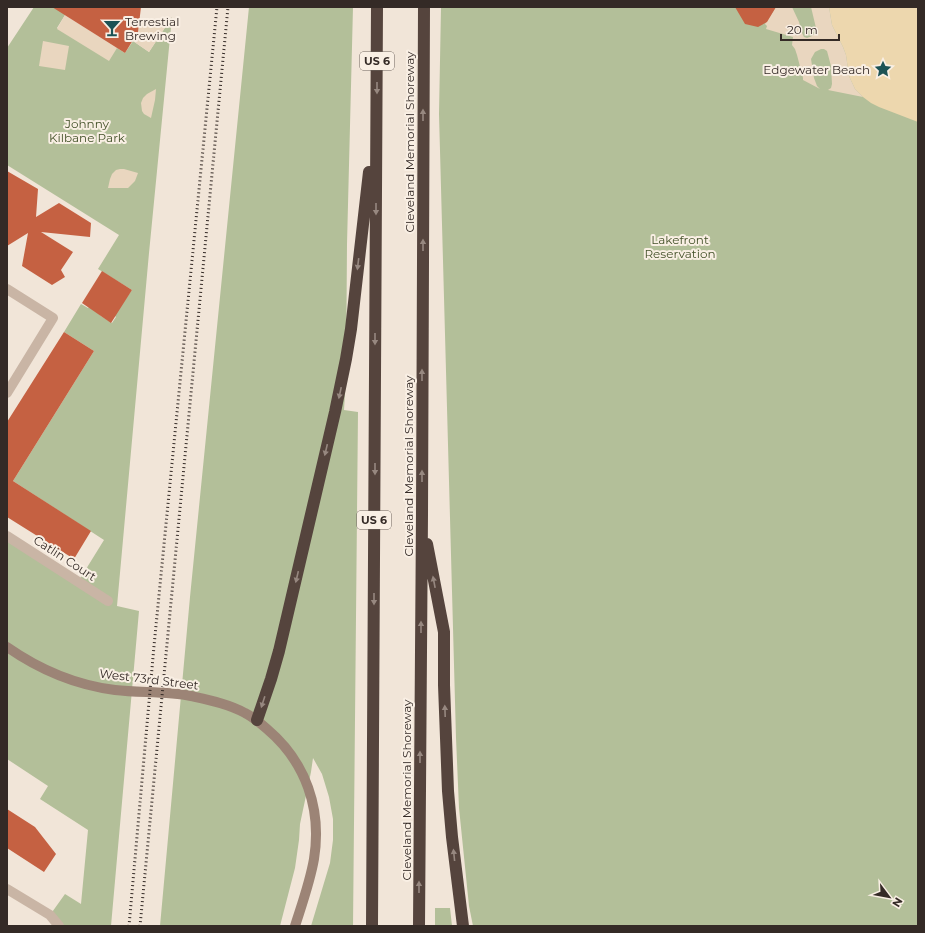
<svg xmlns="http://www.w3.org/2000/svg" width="925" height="933" font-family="Montserrat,sans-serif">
<rect width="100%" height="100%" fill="#f1e5d8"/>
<!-- green -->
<path fill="#b3bf99" d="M34,7h33l-2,8 -8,13 60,20 8,5 8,-12 16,11 23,-35 -23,236 -32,353 22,5 -28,315h-52l-9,-11 15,-21 16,10 7,-74 -48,-31 8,-13 -41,-27v-223l71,46 26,-42 -91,-59 81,-130 -30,-19 17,-28 7,4 2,-2 11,10 11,7 4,-6 -2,-2 18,-25 -34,-21 21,-34 -112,-70v-117z
M249,7h104l-6,237 -1,134 -2,32 14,2 -5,514h-42l19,-63 3,-23v-21l-4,-22 -7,-23 -9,-16 -2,14 -11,52 -1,16 -4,28 -15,58h-120l30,-329z
M441,7h477v919h-445l-4,-20 -10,-98 -3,-70 -17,-624z
M435,908h15l2,18h-17z"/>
<!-- sand -->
<path fill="#edd7ae" d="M829,7h89v115l-39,-15 -8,-4 -8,-6 -8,-8 -6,-13 -3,-21 -3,-8 -11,-22z"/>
<!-- plaza -->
<path fill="#e9d6bf" d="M776,7h16l7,15 3,11 2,4 3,1 5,-2 3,-3 1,-5 -5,-21h18l3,18 11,22 3,8 3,21 6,13 8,8 -35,-7 3,-2 1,-4 -1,-18 -4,-15 -3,-2h-3l-6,3 -4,7 3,19 3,8 3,3 -17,-9v-2l-6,-23 -2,-6 -3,-4 1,-8 -27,-8 1,-3 -2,-2z
M65,15l52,33 -8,13 -52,-32z
M139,20l22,3 5,3 -17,26 -16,-11 5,-9z
M43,41l26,5 -4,24 -26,-4z
M156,89l-1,11 -4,18 -7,-4 -2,-3 -1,-8 2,-5 4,-4z
M120,169h4l14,4 -3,8 -7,7h-20l2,-9 2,-5 4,-4z"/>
<!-- building -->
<path fill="#c56142" d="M52,7h89l-3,25 -13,21z
M735,7h41l-9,15 -9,5 -13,-3z
M7,171l31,18 -2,28 23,-14 32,20 -1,14 -49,-5 32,20 -12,18 4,7 -13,8 -30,-19 6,-33 -21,13z
M102,271l30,19 -21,33 -29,-20z
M64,332l30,19 -81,130 78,50 -17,28 -67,-42v-95z
M7,809l28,18 21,27 -12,18 -37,-24z"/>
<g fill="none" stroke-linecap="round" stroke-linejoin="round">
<!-- street -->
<path stroke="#c9b5a5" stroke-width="10" d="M7,289l46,29 -46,75
M7,536l101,65
M7,889l43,26 9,11"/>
<!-- secondary -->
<path stroke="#9c8476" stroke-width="10" d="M7,647c33,23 68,38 108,43 25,3 51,1 76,6 18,4 38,8 54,17 8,4 15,10 22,16 39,33 55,80 47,130 -4,23 -12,45 -19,67"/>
<!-- highway -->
<path stroke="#55443d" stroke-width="12" d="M427,544l17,88v53l4,106 4,46 11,89
M257,720l14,-41 8,-28 56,-239 11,-53 5,-30 18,-157
M372,926l5,-919
M419,926l3,-411 2,-508"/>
<!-- rail -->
<path stroke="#342a26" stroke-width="3" stroke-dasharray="1 3" stroke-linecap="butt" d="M129,926l25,-280 63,-639
M140,926l88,-919"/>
</g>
<!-- one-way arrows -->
<defs><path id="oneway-solid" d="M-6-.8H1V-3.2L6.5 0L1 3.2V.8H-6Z"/></defs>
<g fill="#978880">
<use href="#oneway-solid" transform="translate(377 88) rotate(90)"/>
<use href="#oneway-solid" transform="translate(423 115) rotate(-90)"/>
<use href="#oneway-solid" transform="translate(376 209) rotate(90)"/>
<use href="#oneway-solid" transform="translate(423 245) rotate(-90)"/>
<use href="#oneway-solid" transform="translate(358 264) rotate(97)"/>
<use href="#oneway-solid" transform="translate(375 339) rotate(90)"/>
<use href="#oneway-solid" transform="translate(422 375) rotate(-90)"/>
<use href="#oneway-solid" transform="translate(340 393) rotate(102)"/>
<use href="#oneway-solid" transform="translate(326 450) rotate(103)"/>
<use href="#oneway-solid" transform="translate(375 469) rotate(90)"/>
<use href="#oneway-solid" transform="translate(422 476) rotate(-90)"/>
<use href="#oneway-solid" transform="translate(297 577) rotate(103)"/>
<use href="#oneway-solid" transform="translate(434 582) rotate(-101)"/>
<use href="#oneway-solid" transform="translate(374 599) rotate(90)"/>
<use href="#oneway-solid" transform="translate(421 627) rotate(-90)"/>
<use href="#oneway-solid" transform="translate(263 702) rotate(108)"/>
<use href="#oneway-solid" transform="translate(445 711) rotate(-92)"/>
<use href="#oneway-solid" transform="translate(420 757) rotate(-90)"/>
<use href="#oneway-solid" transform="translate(454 855) rotate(-96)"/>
<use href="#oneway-solid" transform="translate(419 887) rotate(-90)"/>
</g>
<!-- icons -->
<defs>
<g id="bar-bare" transform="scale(1.38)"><path d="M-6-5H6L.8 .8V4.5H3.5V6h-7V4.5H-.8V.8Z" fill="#1c5255" stroke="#f9efe4" stroke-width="2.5" paint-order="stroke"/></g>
<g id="sight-bare" transform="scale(1.38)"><path d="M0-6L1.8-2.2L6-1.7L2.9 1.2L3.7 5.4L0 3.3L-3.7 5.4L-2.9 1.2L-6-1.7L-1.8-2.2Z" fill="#1c5255" stroke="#f9efe4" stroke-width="2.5" paint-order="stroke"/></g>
</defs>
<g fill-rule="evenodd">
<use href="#bar-bare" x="112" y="28"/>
<use href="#sight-bare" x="883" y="69"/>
</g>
<g text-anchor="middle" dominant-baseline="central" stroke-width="4" stroke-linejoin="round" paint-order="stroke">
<!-- shield labels -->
<g fill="#f9efe4" stroke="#6f655f" stroke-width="1">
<rect x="360" y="52" width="34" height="18" rx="3"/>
<rect x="357" y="511" width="34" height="18" rx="3"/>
</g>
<g font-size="11" font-weight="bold" fill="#342a26">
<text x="377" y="61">US 6</text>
<text x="374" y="520">US 6</text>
</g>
<!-- poi labels -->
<g font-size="12" fill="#342a26" stroke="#f9efe4" text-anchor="start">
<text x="125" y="21">Terrestial<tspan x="125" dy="14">Brewing</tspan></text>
<text x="870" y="69" text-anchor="end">Edgewater Beach</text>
</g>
<!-- park labels -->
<g font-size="12" fill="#44522a" stroke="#f9efe4">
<text x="87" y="123">Johnny<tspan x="87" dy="14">Kilbane Park</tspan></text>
<text x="680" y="239">Lakefront<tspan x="680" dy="14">Reservation</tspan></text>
</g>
<!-- street labels -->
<g font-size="12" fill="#342a26" stroke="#f9efe4">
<text transform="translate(409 142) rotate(-90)">Cleveland Memorial Shoreway</text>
<text transform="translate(408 466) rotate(-90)">Cleveland Memorial Shoreway</text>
<text transform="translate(65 558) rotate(33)">Catlin Court</text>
<text transform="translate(149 679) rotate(7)">West 73rd Street</text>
<text transform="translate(406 790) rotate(-90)">Cleveland Memorial Shoreway</text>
</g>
</g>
<!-- border -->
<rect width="925" height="933" fill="none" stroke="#342a26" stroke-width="16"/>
<!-- north arrow -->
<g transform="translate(889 897) rotate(122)" stroke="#f9efe4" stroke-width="3" paint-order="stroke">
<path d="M0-3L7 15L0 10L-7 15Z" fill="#342a26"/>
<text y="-6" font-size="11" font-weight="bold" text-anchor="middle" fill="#342a26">N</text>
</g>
<!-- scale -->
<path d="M781 34v6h58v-6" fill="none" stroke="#342a26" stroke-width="2"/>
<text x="787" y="34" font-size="12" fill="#342a26" stroke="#f9efe4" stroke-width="3" paint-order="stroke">20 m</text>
</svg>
